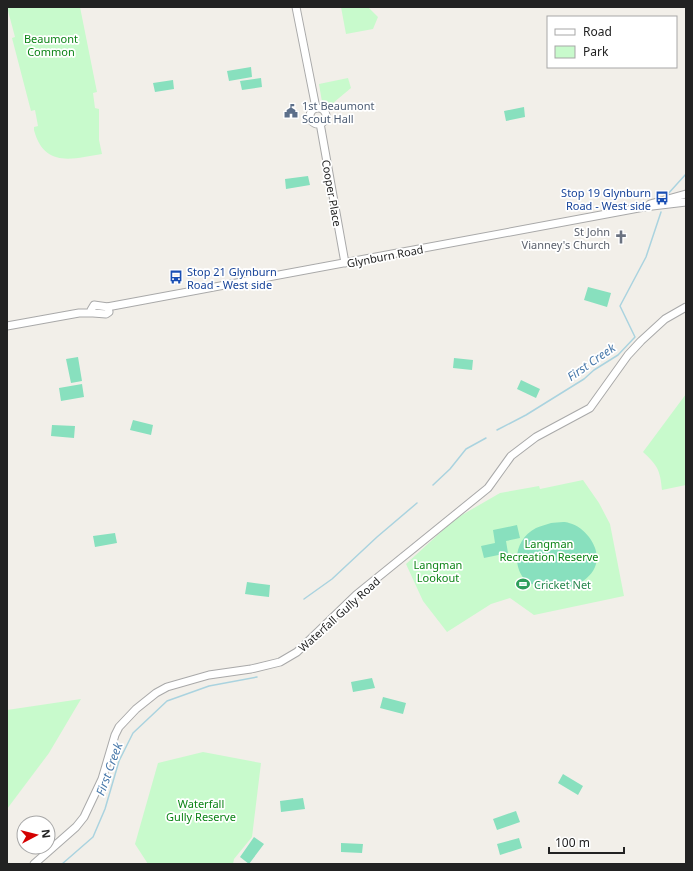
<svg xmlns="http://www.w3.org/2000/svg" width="693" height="871" font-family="'Noto Sans',sans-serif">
<rect width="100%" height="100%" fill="#f2efe9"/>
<!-- park -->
<path fill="#c8facc" d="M7,7h73l17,85 -4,1 2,15 4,1v31l3,14c-30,5 -58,14 -68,-24v-3l4,-1 -3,-16 -4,1 -19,-73 3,-1z
M341,7h27l10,10 -5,12 -27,5z
M348,78l3,10 -24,20h-4l-4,-24z
M686,394v91l-24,5c-2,-20 -4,-24 -19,-38z
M583,480l16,23 11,21 14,72 -90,19 -24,-17 -19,6 -44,28 -24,-31 -17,-37 49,-45 45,-26 39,-7 1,3z
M81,699l-32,54 -42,56v-99z
M203,752l58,11 -9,74 -18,22 -1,5h-85l-13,-20 23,-81z"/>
<!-- pitch -->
<path fill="#88e0be" d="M251,67l1,10 -23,4 -2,-10z
M261,78l1,9 -20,3 -2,-9z
M173,80l1,9 -19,3 -2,-9z
M524,107l1,10 -19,4 -2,-10z
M308,176l2,9 -24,4 -1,-10z
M588,287l23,6 -4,14 -23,-7z
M78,357l4,24 -11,2 -5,-24z
M454,358l19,2 -1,10 -19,-2z
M521,380l19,9 -4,9 -19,-9z
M82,384l2,13 -23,4 -2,-13z
M133,420l20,5 -2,10 -21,-5z
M52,425l23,1 -1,12 -23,-2z
M551,523c5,0 13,-2 18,0 9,2 15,8 20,14 28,38 -26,64 -57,47l-16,4 -1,-5 11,-2c-15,-16 -11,-42 10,-53 4,-2 10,-3 15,-5z
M517,525l3,13 -14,3 2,12 -24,5 -3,-12 14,-3 -2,-13z
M115,533l2,10 -22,4 -2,-11z
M247,582l23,3 -1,12 -24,-3z
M372,678l3,10 -22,4 -2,-10z
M383,697l23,6 -3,11 -23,-6z
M563,774l20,12 -5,9 -20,-12z
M303,798l2,11 -24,3 -1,-11z
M516,811l4,11 -23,8 -4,-11z
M254,837l10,7 -15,20 -9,-7z
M519,838l3,10 -22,7 -3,-11z
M341,843l22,1 -1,9 -21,-1z"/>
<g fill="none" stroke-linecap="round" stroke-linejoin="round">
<!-- stream -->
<path stroke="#aad3df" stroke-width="1.5" d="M667,195l19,-21
M497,430l29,-15 58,-36 10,-9 24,-15 17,-18 -15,-31 26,-49 15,-45
M433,485l17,-16 16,-20 20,-11
M304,599l28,-20 45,-42 40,-34
M62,864l31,-27 12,-28 14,-48 14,-28 34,-32 42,-15 48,-9"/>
<!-- minor casing -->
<g stroke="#a9a9a9" stroke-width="9">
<path id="minor" d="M296,7l20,101
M310 116a8 8 0 1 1 16 0a8 8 0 1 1-16 0Z
M320,123l25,140
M650,204l36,-10
M94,305l14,2 1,5 -3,2 -13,-1 -2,-3z
M107,307l537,-100 42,-5
M7,326l72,-13h14
M34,864l42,-37 8,-10 18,-38 13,-44 4,-8 17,-18 20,-16 11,-6 42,-12 42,-6 29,-7 17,-10 59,-57 132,-107 23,-32 25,-19 54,-29 38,-53 13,-14 24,-22 21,-12"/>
</g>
<!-- minor -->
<use href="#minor" stroke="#fff" stroke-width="7"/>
</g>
<!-- icons -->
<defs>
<g id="civic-bare" transform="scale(1.08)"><path d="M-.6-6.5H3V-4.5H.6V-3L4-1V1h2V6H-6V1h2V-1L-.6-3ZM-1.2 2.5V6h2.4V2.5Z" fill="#5c6f8a" stroke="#fff" stroke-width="2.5" paint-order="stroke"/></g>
<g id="bus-bare" transform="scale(1.08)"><path d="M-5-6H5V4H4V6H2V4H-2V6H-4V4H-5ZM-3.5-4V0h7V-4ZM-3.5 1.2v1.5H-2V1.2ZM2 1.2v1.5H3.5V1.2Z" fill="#1a4fb4" stroke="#fff" stroke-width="2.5" paint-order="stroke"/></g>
<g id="church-bare" transform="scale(1.08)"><path d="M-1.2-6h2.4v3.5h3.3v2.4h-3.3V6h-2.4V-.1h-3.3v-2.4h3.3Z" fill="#6b7280" stroke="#fff" stroke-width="2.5" paint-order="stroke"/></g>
<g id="stadium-bare" transform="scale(1.08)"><path d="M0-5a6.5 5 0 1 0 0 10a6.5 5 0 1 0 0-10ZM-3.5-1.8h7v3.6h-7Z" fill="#2e9e5b" stroke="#fff" stroke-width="2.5" paint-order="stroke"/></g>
</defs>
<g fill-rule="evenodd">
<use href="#civic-bare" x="291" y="111"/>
<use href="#bus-bare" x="662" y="198"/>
<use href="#church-bare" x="621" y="237"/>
<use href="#bus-bare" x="176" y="277"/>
<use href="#stadium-bare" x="523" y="584"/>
</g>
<g text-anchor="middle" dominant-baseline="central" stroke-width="3.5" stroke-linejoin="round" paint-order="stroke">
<!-- park labels -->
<g font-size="11" fill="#0c8416" stroke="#fff">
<text x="51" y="38">Beaumont<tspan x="51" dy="13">Common</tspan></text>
<text x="549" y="543">Langman<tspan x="549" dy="13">Recreation Reserve</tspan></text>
<text x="438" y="564">Langman<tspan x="438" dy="13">Lookout</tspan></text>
<text x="201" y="803">Waterfall<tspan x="201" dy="13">Gully Reserve</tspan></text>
</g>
<!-- service labels -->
<g font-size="11" fill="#4e5e75" stroke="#fff" text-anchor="start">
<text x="302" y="105">1st Beaumont<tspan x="302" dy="13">Scout Hall</tspan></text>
</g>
<!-- transit labels -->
<g font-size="11" fill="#164399" stroke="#fff" text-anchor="end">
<text x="651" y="192">Stop 19 Glynburn<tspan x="651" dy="13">Road - West side</tspan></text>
<text x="187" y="271" text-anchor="start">Stop 21 Glynburn<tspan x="187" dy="13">Road - West side</tspan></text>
</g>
<!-- street labels -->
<g font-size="11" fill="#222" stroke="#fff">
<text transform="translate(332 193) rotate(80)">Cooper Place</text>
<text transform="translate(385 256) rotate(-11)">Glynburn Road</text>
<text transform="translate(339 614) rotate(-42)">Waterfall Gully Road</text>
</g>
<!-- worship labels -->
<g font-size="11" fill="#5b616d" stroke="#fff" text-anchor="end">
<text x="610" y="231">St John<tspan x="610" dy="13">Vianney's Church</tspan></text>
</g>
<!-- leisure labels -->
<g font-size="11" fill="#27864d" stroke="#fff" text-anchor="start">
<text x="534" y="584">Cricket Net</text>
</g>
<!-- water labels -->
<g font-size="12" font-style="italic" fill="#4a7aab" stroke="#fff">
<text transform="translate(591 362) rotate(-35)">First Creek</text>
<text transform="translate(109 769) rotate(-70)">First Creek</text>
</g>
</g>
<!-- border -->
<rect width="693" height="871" fill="none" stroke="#222222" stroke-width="16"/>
<!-- legend -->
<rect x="547" y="16" width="130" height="52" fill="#ffffff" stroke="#a7a7a7"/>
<rect x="555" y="29" width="20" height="6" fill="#ffffff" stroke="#a7a7a7"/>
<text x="583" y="36" font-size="12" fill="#222222">Road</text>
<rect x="555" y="46" width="20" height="12" fill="#c8facc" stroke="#a7a7a7"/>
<text x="583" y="56" font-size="12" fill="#222222">Park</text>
<!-- north arrow -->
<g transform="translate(36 835) rotate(83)"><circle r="19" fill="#ffffff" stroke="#a7a7a7"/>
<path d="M0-3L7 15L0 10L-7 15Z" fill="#d40000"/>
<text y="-6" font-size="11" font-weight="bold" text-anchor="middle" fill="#222222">N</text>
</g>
<!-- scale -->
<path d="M549 847v6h75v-6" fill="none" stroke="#222222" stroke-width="2"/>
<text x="555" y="847" font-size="12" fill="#222222" stroke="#ffffff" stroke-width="3" paint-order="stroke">100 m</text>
</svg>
